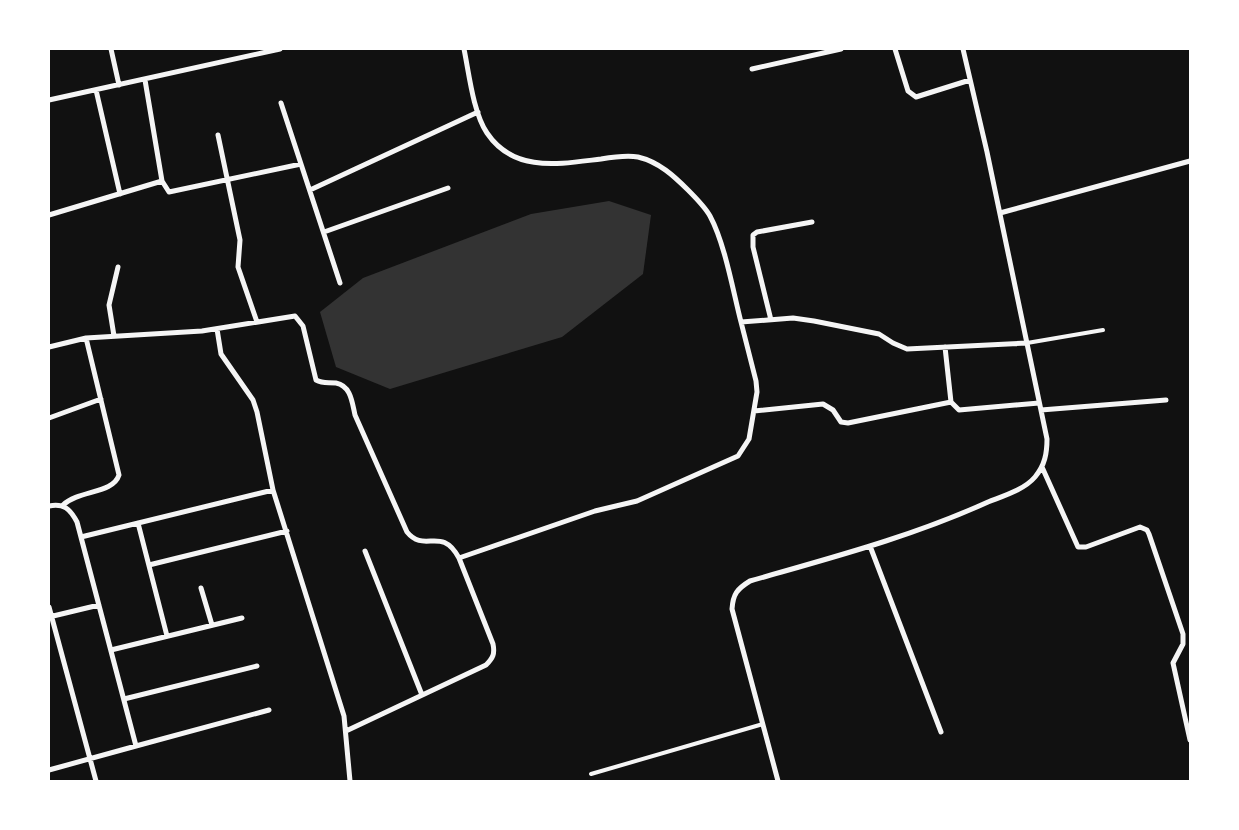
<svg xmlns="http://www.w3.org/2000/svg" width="1239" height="830" font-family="'Roboto Condensed',sans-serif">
<rect width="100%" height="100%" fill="#111"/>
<!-- water -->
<path fill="#333" d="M609,201l42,14 -8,59 -81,63 -172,52 -54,-22 -16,-55 43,-34 168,-64z"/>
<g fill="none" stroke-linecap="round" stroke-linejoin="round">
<!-- service -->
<path stroke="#f5f5f5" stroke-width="4" d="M1027,343l76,-13
M591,774l172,-50"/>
<!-- minor -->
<path stroke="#f5f5f5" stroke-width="5" d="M111,49l8,36
M464,49c5,24 9,63 23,84 27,40 72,31 114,26 12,-2 25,-4 37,-2 21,5 36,19 50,33 8,8 17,17 22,26 15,28 23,75 31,106l52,-4 21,3 65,13 14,9 14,6 120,-6
M895,49l13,42 8,6 54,-17
M752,69l89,-20
M145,80l17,101 7,11 132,-28
M96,90l24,104
M49,100l231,-51
M281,103l59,180
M218,135l22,105 -2,27 19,55
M310,190l168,-78
M1000,213l190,-52
M49,215l113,-34
M324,232l124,-44
M771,320l-18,-73v-12l4,-3 55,-10
M217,329l4,25 32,46 4,12 16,78 71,226 6,65
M114,336l-5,-31 9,-38
M49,347l37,-9 116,-7 93,-15 8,10 13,54c7,4 12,2 20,3 15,3 16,19 19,32l52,117c18,22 34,-7 52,26l136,-47 42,-10 101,-45 11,-17 8,-47 -1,-11 -15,-59
M945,347l6,55 8,8 80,-7
M1041,410l125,-10
M754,411l69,-7 10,6 8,12 7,1 103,-21
M49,418l52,-19
M1042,467l36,80h8l54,-20 7,3 2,4 34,100v10l-10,19 17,77
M63,505c16,-15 50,-11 56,-30l-33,-137
M49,506c15,-3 21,3 28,16l59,224 133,-36
M138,523l29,113
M81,537l192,-47
M870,546l71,186
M365,551l57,144
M149,565l138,-34
M201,588l11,37
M49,607l47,174
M49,617l50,-12
M111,650l131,-32
M124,699l133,-33
M346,731l140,-66c7,-7 9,-11 7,-21l-34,-86
M49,770l87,-24
M778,781l-46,-172c1,-15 5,-20 18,-28 80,-23 161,-44 238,-79 15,-6 36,-12 47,-25 10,-12 12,-24 12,-38l-60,-287 -24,-103"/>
</g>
<!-- border -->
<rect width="1239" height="830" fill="none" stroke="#ffffff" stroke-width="100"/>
</svg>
